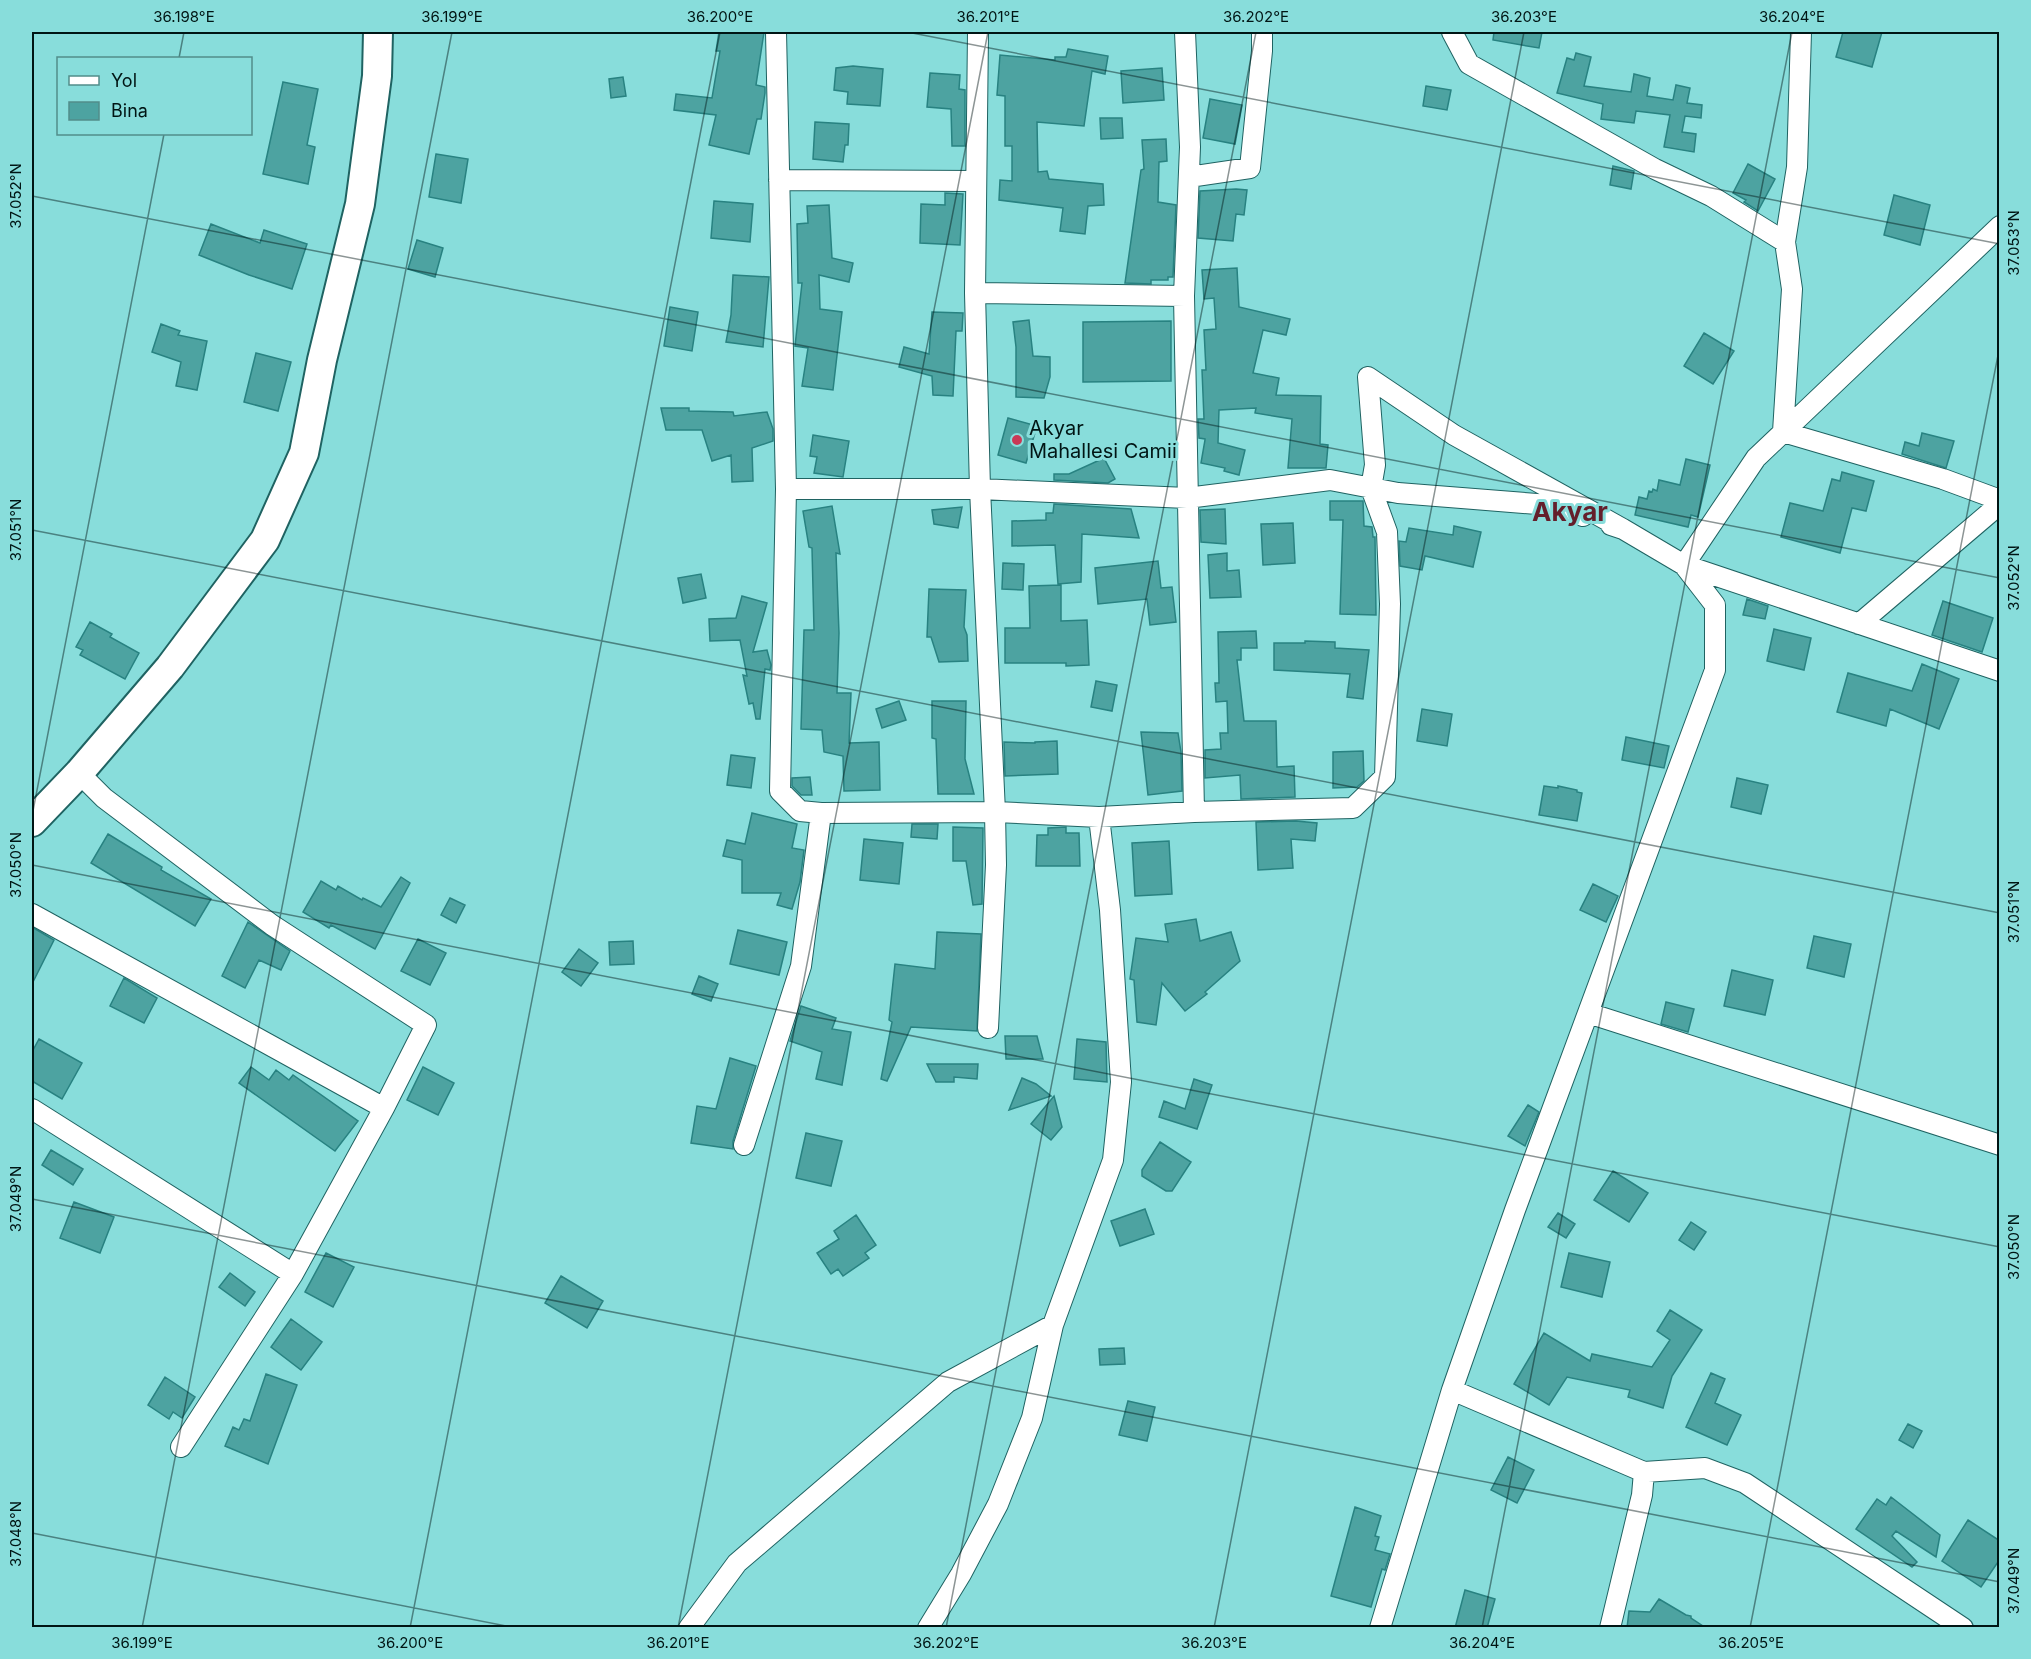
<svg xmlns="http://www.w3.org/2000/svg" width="2031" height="1659" font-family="Inter,sans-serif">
<rect width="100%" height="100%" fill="#88dddb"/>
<!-- building -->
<path fill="#4da3a1" stroke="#288281" stroke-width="1.5" d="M719,32h45l-8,53 9,2v6l-4,26h-4l-8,35 -40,-9 7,-30 -42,-5 2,-16 36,4 8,-47h-4z
M1494,32h48l-3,16 -46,-8z
M1843,32h39l-10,35 -36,-10z
M1068,49l40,7 -3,18 -13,-3 -8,55 -47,-4 1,50 9,-1 2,8 54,5 1,21 -16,1 -3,28 -25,-3 3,-23 -64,-8 1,-20 12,1v-35h-7v-50l-8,-1 3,-40 55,5v-3h11z
M1576,53l15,4 -7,29 47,6 3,-18 16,4 -3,18 26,4 3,-15 14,3 -3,15 15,2 -1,13 -16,-2 -3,16 14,2 -2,18 -30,-5 6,-32 -34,-4 -2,12 -33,-4 2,-15 -46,-11 10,-35 7,2z
M853,66l30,3 -3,37 -33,-2 1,-12 -14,-2 2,-22z
M1162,68l2,32 -41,3 -2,-32z
M930,73l30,2 -1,14 6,1v56h-13l-1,-37 -24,-2z
M623,77l3,19 -15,2 -2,-19z
M283,82l35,7 -11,56 8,2 -7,37 -45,-10z
M1426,86l25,4 -4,20 -24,-4z
M1210,99l32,6 -7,39 -32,-6z
M1100,118h22l1,20 -22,1z
M815,122l34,2 -1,21h-3l-2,17 -30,-3z
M1166,139l1,22 -8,1 -1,40 18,3 -3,72h-5v3h-17v4l-26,-1 16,-113 3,-1 -2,-29z
M436,154l32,5 -7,44 -32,-6z
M1748,164l27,15 -17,32 -14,-9 2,-2 -13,-7z
M1613,166l21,5 -3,18 -21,-4z
M1236,189l11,1 -3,25 -8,-1 -3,27 -35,-3 2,-47z
M945,193l18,1 -3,51 -40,-2 1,-39 24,1z
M1894,195l36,10 -10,40 -36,-10z
M714,201l39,3 -3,38 -39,-4z
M829,205l3,53 21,5 -4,19 -30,-7 1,34 22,3 -9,78 -31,-4 6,-38 -13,-2 7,-63h-4l-1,-59 11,-1 -1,-17z
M211,224l49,19 4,-13 43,14 -15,45 -43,-14 -50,-20z
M417,240l26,8 -8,29 -27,-8z
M1237,268l2,39 51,12 -4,16 -23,-5 -10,43 26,5 -3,17 45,1 -1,48 8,1 -2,23h-38l4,-49 -37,-6 1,-5 -37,2 -1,33 27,7 -6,25 -15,-4 1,-3 -24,-5 4,-23v-1l-6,-1 -1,-19h6l-2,-49h4l-2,-40 12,-1 -2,-31 -10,1 -2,-29z
M733,275l36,2 -6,70 -37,-5 5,-27z
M670,307l28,5 -6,39 -28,-5z
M932,312l31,1 -1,18h-6l-3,65 -20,-1 -1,-19 -33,-9 5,-20 25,7z
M1029,320l4,36 17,1v20l-6,21 -28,-1v-50l-3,-25z
M1171,321v60l-88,1v-60z
M161,324l19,7 -2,4 29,6 -10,49 -21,-4 5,-24 -29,-10z
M1704,333l30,18 -21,33 -29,-18z
M256,353l35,9 -13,49 -34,-9z
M661,408h28v3l44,1 1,4 33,-4 6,17v12l-21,7 1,33 -21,1 -1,-27 -19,6 -10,-31h-36z
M1008,418l29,8 -11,37 -28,-8z
M1922,433l32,8 -8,27 -44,-14 3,-12 14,4z
M813,435l36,6 -6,36 -29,-4 3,-16 -7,-1z
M1104,458l11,21 -7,4 -54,-3v-6h15z
M1686,459l24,6 -12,52 -7,-2 -3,12 -53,-12 4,-18 8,2 2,-8 3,1 1,-3 4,2 2,-11 21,5z
M1842,472l32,9 -8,30 -14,-3 -12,45 -59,-16 9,-34 33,8 9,-32 8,2z
M1330,501h33l1,25 8,1 1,10h2l1,78 -36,-1 3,-94h-13z
M1054,504l77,5 8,29 -57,-4 -1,48 -23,2 -3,-39 -43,1v-25l34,-1v-7h7z
M832,506l8,48 -4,-1 3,80 -2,60h14l-2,50 30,-1 1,48 -36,1 -1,-35 -19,-4 -2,-22 -21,-1 3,-99h10l-2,-82 -3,-1 -6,-36z
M962,507l-4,21 -24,-4 -2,-14z
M1225,509l1,35 -25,-2 -1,-32z
M1293,523l2,40 -32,2 -2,-41z
M1454,526l27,6 -8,35 -48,-11 -3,14 -22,-4 -1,-25 7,1 3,-14 44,7z
M1227,553v18l12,-1 2,27 -31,1 -2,-43z
M1158,561l3,27 11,-1 4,35 -26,3 -3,-26 -49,5 -3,-36z
M1003,563l21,1 -1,26 -21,-1z
M701,574l5,24 -23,5 -5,-25z
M1061,585v36l26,-1 2,45 -23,1v-3h-61v-35h25l-1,-42z
M929,589l37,1 -2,37 3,8 1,26 -29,1 -8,-25h-4z
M742,596l25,7 -14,49 14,-2 4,15 -1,5 -5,-1 -5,50h-4l-3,-16 -4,1 -6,-29 4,1 -7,-36 -30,1 -1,-22 27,-1z
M1747,599l21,7 -3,13 -22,-4z
M1943,601l50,17 -11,34 -50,-17z
M90,622l22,12 -2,3 29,16 -14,26 -45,-24 3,-5 -7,-3z
M1774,629l37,9 -7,32 -37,-9z
M1256,631l1,17h-16v12h-4l7,61h32l1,46 17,-1 1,31 -54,2 -1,-24 -35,3v-28l16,-1 -1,-16h8l-1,-32 -11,1 -1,-19h4l-1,-51z
M1305,641l30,1v6l34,2 -6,49 -16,-2 3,-23 -76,-4v-27h31z
M1922,664l37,15 -20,50 -49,-20 -4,17 -49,-14 11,-39 64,18z
M1096,681l21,4 -5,26 -21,-4z
M899,701l7,19 -24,8 -6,-19z
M932,701h34l-1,58 9,35h-36l-2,-55 -4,-1z
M1422,709l30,5 -5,32 -30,-5z
M1141,732l37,1 3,19 1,39 -34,4z
M1626,737l43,9 -5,22 -42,-8z
M1057,741l1,33 -53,2 -1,-34 31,1v-1z
M1363,751l1,30 -7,6 -24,1v-36z
M731,755l24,3 -4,30 -24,-3z
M810,777l2,18h-11l-9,-9v-8z
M1737,778l31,7 -7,29 -30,-7z
M1544,786l14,2v-2l19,4v2l5,1 -5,28 -38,-6z
M752,813l45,11 -5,24 12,2 -4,32 -8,27 -15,-4 4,-12h-39v-33l-19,-4 4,-16 18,4z
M1296,821l21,2 -2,18 -24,-2 2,29 -35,2 -2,-48z
M912,824h26l-1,15 -26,-2z
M953,827l30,1 -1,76 -9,1 -7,-44h-13z
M1066,827v6h13l1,33h-44l1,-31h11v-7z
M108,834l54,33 -1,3 50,29 -16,27 -104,-63z
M864,839l39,4 -4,41 -39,-4z
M1169,841l3,53 -37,2 -3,-53z
M401,877l9,6 -35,66 -44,-24 -2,3 -26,-16 18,-31 15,9 2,-4 24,14 1,-2 18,9z
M1593,884l25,12 -12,26 -26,-12z
M450,898l15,7 -9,18 -15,-8z
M1196,919l4,22 31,-9 9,29 -35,31 2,2 -22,17 -23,-28 -6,42 -19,-3 -3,-42 -4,-1 6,-41 32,4 -3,-18z
M248,922l42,29 -9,19 -22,-10 -14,28 -23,-12z
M32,927l22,13 -22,44z
M738,930l49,12 -8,33 -49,-11z
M937,932l44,2 -4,97 -66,-4 -24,54 -6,-2 11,-57 -3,-2 6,-56 40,5z
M1814,936l37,8 -7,33 -37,-9z
M418,939l28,14 -16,32 -29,-14z
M633,941l1,23 -24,1 -1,-23z
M579,949l19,14 -17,23 -19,-14z
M1732,970l41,10 -8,35 -41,-9z
M699,976l19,8 -7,17 -19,-7z
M124,978l33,20 -13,25 -34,-17z
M1666,1002l28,7 -6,23 -27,-8z
M801,1006l35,12 -4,11 19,3 -9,53 -26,-6 6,-27 -32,-11z
M1005,1036h32l6,23h-37z
M39,1039l43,24 -20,36 -30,-18v-29z
M1077,1039l29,3 1,40 -33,-3z
M730,1058l26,8 -23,75v8l-42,-6 6,-37 19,3z
M927,1064h51l-1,15 -23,-2v5h-18z
M251,1067l18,13 7,-10 13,10 4,-5 65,46 -23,30 -96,-68z
M423,1067l31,16 -16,32 -31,-15z
M1022,1078l14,6 15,12 -42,14z
M1194,1079l18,6 -15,44 -38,-12 5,-16 21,8z
M1054,1096l8,31 -11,13 -20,-16z
M1528,1105l11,7 -14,34 -17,-10z
M806,1133l36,8 -11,45 -35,-8z
M1160,1142l31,20 -19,29h-6l-24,-15v-6z
M51,1150l32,19 -10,16 -31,-20z
M1613,1171l35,22 -19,29 -35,-22z
M74,1202l40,15 -14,36 -40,-15z
M1145,1209l9,25 -34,12 -9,-25z
M1558,1213l17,11 -9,14 -18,-11z
M856,1215l20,30 -11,8 4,5 -26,18 -5,-7 -7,5 -14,-21 22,-14 -5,-8z
M1691,1222l15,10 -12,18 -15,-10z
M326,1253l28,14 -21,40 -28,-15z
M1569,1253l41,9 -8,35 -41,-10z
M230,1273l25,19 -10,14 -26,-19z
M561,1276l42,25 -16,27 -42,-25z
M1670,1310l32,20 -30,46 -9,32 -35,-11 2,-7 -63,-13 -18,28 -35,-21 30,-51 46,28 2,-7 60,13 18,-27 -13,-9z
M291,1319l31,23 -21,28 -30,-23z
M1124,1348l1,16 -25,1 -1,-16z
M1711,1373l14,6 -10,24 26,12 -14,30 -41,-18z
M266,1374l31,11 -29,79 -43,-18 8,-19 6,3 5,-11 6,2z
M165,1377l30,20 -13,21 -9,-6 -4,7 -21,-14z
M1128,1401l27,6 -8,34 -28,-6z
M1908,1424l14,7 -9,17 -14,-8z
M1508,1457l26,13 -17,33 -26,-13z
M1891,1497l49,38 -4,22 -40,-26 -4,5 25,26 -5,5 -56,-38 21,-30 9,6z
M1355,1507l26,9 -6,20 4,1 -4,13 15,4 -5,16 -3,-1 -11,38 -40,-11z
M1968,1520l32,21v18l-19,28 -39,-26z
M1465,1590l30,9 -8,29h-32z
M1659,1599l27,16 5,1v2l15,10h-79l2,-17 21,1z"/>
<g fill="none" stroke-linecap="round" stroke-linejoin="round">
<!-- minor casing -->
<g stroke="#1f6362" stroke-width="22">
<path id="minor" d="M776,32l10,457 -6,302 20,20 21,2 174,-1 104,5 95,-5 159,-4 32,-31 5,-173 -3,-72 -16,-44 4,-23 -7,-88 86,58 169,94
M978,32l-3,261 5,196 15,323 1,53 -8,163
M1185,32l5,115 -6,149 10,516
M1452,32l17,32 186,105 56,27 74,46
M1801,32l-4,135 -12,75 7,47 -9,143 160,47 57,21
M1189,177l61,-9 12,-117v-19
M779,180l197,1
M975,293l209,3
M786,489h194l207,9 143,-18 68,13 152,12 33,11
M1611,525l12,4 61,36 316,106
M1859,624l141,-120
M79,773l25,25 168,127 154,100 -42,83 -91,166 -112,173
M32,914l352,194
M1588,1013l412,132
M32,1109l261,165
M744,1145l57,-179 20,-153
M1452,1390l192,82 61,-4 40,15 218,145
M689,1628l48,-65 211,-181 105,-57
M928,1628l33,-54 37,-70 34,-86 21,-93 60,-165 8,-78 -11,-172 -11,-93
M1380,1628l72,-238 63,-180 200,-540v-65l-31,-40 72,-107 244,-232
M1610,1628l32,-133 2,-23"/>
</g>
<!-- secondary casing -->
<g stroke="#1f6362" stroke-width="32">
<path id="secondary" d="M32,822l47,-49 91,-106 95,-127 39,-87 18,-93 38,-156 17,-128 1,-44"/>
</g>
<!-- minor -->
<use href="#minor" stroke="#fff" stroke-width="20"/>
<!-- secondary -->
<use href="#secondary" stroke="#fff" stroke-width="28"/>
</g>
<!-- ticks -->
<path fill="none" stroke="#001514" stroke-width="1.5" stroke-opacity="0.45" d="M907,32l1093,212M179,58l5,-26M32,196l1968,382M32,530l1968,383M32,816l132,-682M32,865l1968,382M32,1199l1968,383M32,1533l484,95M142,1628l310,-1596M410,1628l310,-1596M678,1628l310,-1596M946,1628l310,-1596M1214,1628l310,-1596M1482,1628l310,-1596M1750,1628l250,-1283"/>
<!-- markers -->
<circle fill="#c93956" stroke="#88dddb" stroke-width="2" cx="1017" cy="440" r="6"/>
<g text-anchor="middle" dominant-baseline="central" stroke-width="6" stroke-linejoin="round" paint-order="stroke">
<!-- poi labels -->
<g font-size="20" fill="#001514" stroke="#88dddb" text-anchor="start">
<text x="1029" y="428">Akyar<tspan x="1029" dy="23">Mahallesi Camii</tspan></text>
</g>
<!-- district labels -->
<g font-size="26" font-weight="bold" fill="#641f2b" stroke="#88dddb">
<text x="1570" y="511">Akyar</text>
</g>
</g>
<!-- border -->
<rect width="2031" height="1659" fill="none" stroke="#88dddb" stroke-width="66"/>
<!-- legend -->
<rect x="57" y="57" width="195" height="78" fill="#88dddb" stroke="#528d8b" stroke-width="1.5"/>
<rect x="69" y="76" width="30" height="9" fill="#ffffff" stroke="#528d8b" stroke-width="1.5"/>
<text x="111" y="87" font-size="18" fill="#001514">Yol</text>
<rect x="69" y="102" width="30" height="18" fill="#4da3a1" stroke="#528d8b" stroke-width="1.5"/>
<text x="111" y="117" font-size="18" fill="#001514">Bina</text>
<rect x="33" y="33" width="1965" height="1593" fill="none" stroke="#001514" stroke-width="2"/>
<g font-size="15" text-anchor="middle" fill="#001514">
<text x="184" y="22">36.198°E</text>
<text x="452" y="22">36.199°E</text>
<text x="720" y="22">36.200°E</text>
<text x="988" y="22">36.201°E</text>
<text x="1256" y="22">36.202°E</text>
<text x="1524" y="22">36.203°E</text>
<text x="1792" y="22">36.204°E</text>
<text transform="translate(16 196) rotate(-90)" y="5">37.052°N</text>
<text transform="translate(2014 243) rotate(-90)" y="5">37.053°N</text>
<text transform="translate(16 530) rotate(-90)" y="5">37.051°N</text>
<text transform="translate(2014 578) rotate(-90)" y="5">37.052°N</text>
<text transform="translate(16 865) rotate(-90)" y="5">37.050°N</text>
<text transform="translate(2014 912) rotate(-90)" y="5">37.051°N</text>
<text transform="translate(16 1199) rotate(-90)" y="5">37.049°N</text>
<text transform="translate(2014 1247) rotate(-90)" y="5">37.050°N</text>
<text transform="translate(16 1534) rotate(-90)" y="5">37.048°N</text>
<text transform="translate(2014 1581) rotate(-90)" y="5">37.049°N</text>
<text x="142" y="1648">36.199°E</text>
<text x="410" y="1648">36.200°E</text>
<text x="678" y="1648">36.201°E</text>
<text x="946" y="1648">36.202°E</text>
<text x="1214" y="1648">36.203°E</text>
<text x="1482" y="1648">36.204°E</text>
<text x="1751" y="1648">36.205°E</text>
</g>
</svg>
